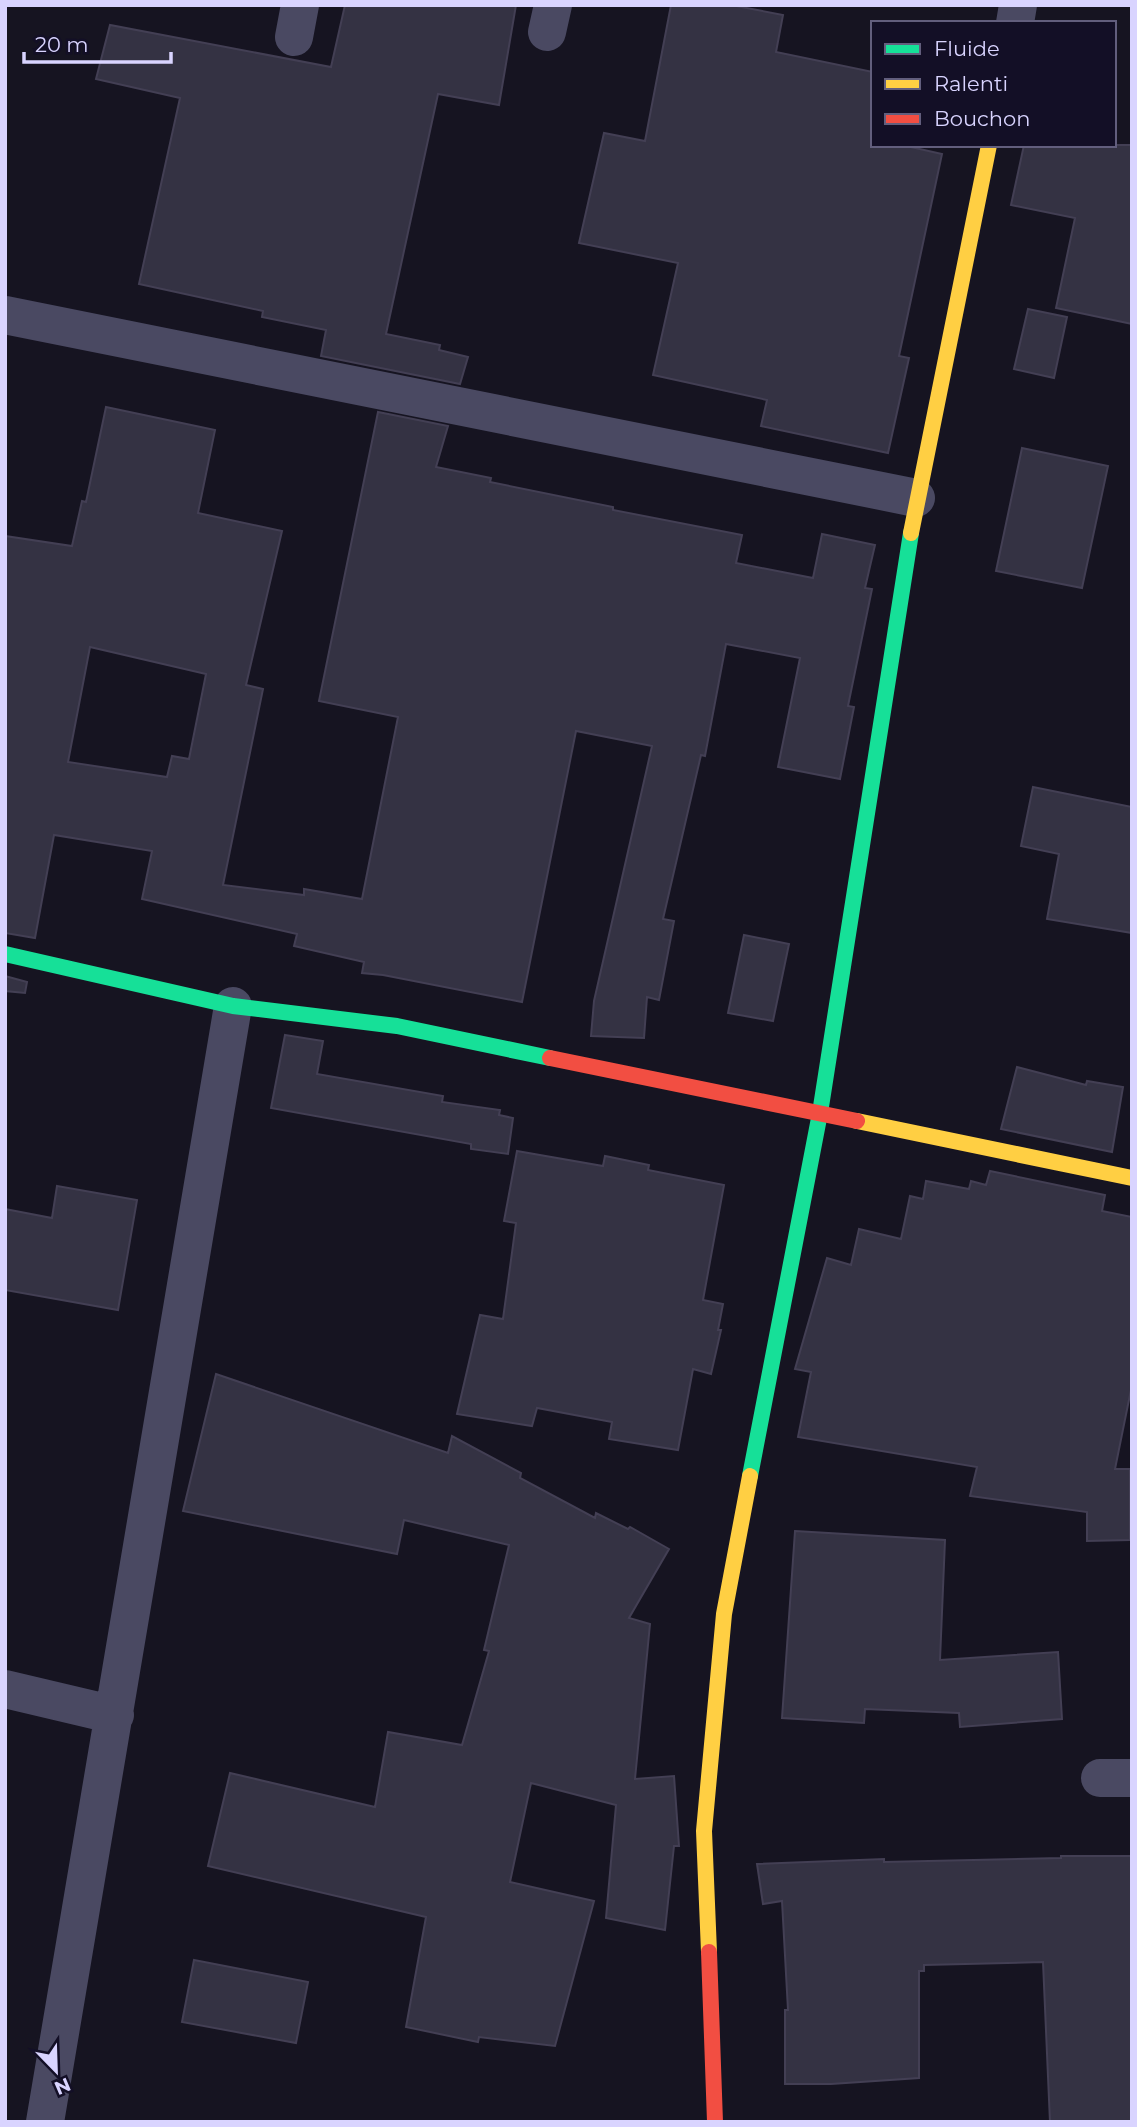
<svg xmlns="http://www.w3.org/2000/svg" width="1137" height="2127" font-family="Montserrat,sans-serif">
<rect width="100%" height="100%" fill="#161421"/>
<!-- building -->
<path fill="#343243" stroke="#433f54" stroke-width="2" fill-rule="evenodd" d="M345,5h171l-17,100 -61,-11 -52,240 54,11 -1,5 29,7 -8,27 -139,-28 5,-26 -64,-13 1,-6 -124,-27 41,-186 -84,-19 14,-54 221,42z
M671,5h60l52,10 -7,37 97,20v73h29l40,9 -43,202 10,2 -21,95 -127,-27 6,-26 -114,-25 25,-112 -99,-20 25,-110 41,8z
M1024,145h108v179l-76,-16 19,-90 -64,-13z
M1028,309l39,8 -13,61 -40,-9z
M106,407l109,23 -17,83 84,18 -36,154 17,4 -40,196 81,10v-6l58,10 36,-182 -79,-16 59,-289 70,14 -12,41 55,11 -1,4 123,25v3l129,25 -6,28 77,15 9,-44 53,11 -10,43 7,1 -24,117 6,1 -14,72 -62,-12 22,-109 -74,-14 -21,112 -4,-1 -38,164 11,2 -15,79 -12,-3 -3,41 -53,-2 3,-35 58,-255 -76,-15 -54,271 -139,-27 -21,-2 2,-11 -70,-16 3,-12 -155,-35 10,-48 -98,-16 -19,103 -30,-5v-397l67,10 10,-45 4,1zM90,647l116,27 -17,85 -17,-3 -5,21 -99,-15z
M1022,448l86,18 -26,122 -86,-17z
M1033,787l99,20v126l-85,-14 12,-65 -38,-8z
M744,935l45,9 -16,77 -45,-8z
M5,976l22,6 -2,11 -20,-2z
M285,1035l38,6 -6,33 126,22 -1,6 58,8 -1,5 14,3 -5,36 -37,-5v-5l-200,-36z
M1017,1067l69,18 1,-4 36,6 -11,65 -111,-23z
M517,1151l86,15 2,-10 44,9 -1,5 76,15 -21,115 20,4 -5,26h3l-10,44 -18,-5 -15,81 -69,-11 3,-17 -75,-14 -5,18 -75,-12 23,-99 23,4 13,-96 -12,-2z
M990,1171l115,24 -3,16 30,6v168l-17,84h15v71l-43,1v-29l-117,-16 7,-29 -179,-30 13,-65 -16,-3 32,-111 24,7 8,-36 42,10 9,-43 13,3 3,-18 43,8 2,-8 15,4z
M57,1186l80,14 -19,110 -113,-20v-81l47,9z
M216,1374l232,79 4,-17 69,37 -1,5 75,40 1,-5 32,16 2,-2 39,22 -40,69 21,6 -15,155 39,-3 5,70h-5l-9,84 -59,-12 10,-113 -85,-22 -21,99 84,19 -39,145 -76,-9 -1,5 -72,-15 20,-110 -218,-51 22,-93 145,34 13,-75 74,13 27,-94 -5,-1 25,-105 -105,-25 -7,34 -214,-43z
M795,1531l150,9 -5,120 118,-8 4,67 -102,8 -1,-14 -94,-4 -1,14 -82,-5z
M1061,1856h71v266h-82l-7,-160 -119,3v6h-5v107l-88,6h-46v-74h3l-6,-109 -19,3 -6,-40 127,-5v3l177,-4z
M194,1960l114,22 -12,61 -114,-21z"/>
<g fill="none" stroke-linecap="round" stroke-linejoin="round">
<!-- street -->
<path stroke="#4a4962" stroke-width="38" d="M1015,23l3,-18
M547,32l6,-27
M294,37l6,-32
M5,315l911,183
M5,1689l110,26
M1100,1778h32
M45,2122l188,-1116"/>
<!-- fast -->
<path stroke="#16e098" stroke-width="16" d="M5,954l228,52 164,20 153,32
M750,1476l70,-363 91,-580"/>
<!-- slow -->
<path stroke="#ffcf43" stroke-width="16" d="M911,533l78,-388
M857,1121l275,57
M709,1952l-5,-121 20,-217 26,-138"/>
<!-- jam -->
<path stroke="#f24e42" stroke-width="16" d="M550,1058l307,63
M709,1952l6,170"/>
</g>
<!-- border -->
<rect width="1137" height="2127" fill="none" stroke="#d9d4ff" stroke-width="14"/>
<!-- legend -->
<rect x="871" y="21" width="245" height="126" fill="#130f26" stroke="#625e7d" stroke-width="2"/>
<rect x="885" y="44" width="35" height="10" fill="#16e098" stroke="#625e7d" stroke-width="2"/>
<text x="934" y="56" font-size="21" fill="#d9d4ff">Fluide</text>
<rect x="885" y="79" width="35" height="10" fill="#ffcf43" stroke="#625e7d" stroke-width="2"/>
<text x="934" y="91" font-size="21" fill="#d9d4ff">Ralenti</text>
<rect x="885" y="114" width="35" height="10" fill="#f24e42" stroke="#625e7d" stroke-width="2"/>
<text x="934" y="126" font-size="21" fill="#d9d4ff">Bouchon</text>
<!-- north arrow -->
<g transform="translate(56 2071) rotate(157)" stroke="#130f26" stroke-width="5" paint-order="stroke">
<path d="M0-5L12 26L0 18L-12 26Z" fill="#d9d4ff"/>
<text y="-10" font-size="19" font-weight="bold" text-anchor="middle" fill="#d9d4ff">N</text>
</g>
<!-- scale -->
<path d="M24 52v10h147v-10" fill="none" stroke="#d9d4ff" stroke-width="3.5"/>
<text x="35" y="52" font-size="21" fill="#d9d4ff" stroke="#130f26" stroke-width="5" paint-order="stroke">20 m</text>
</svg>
